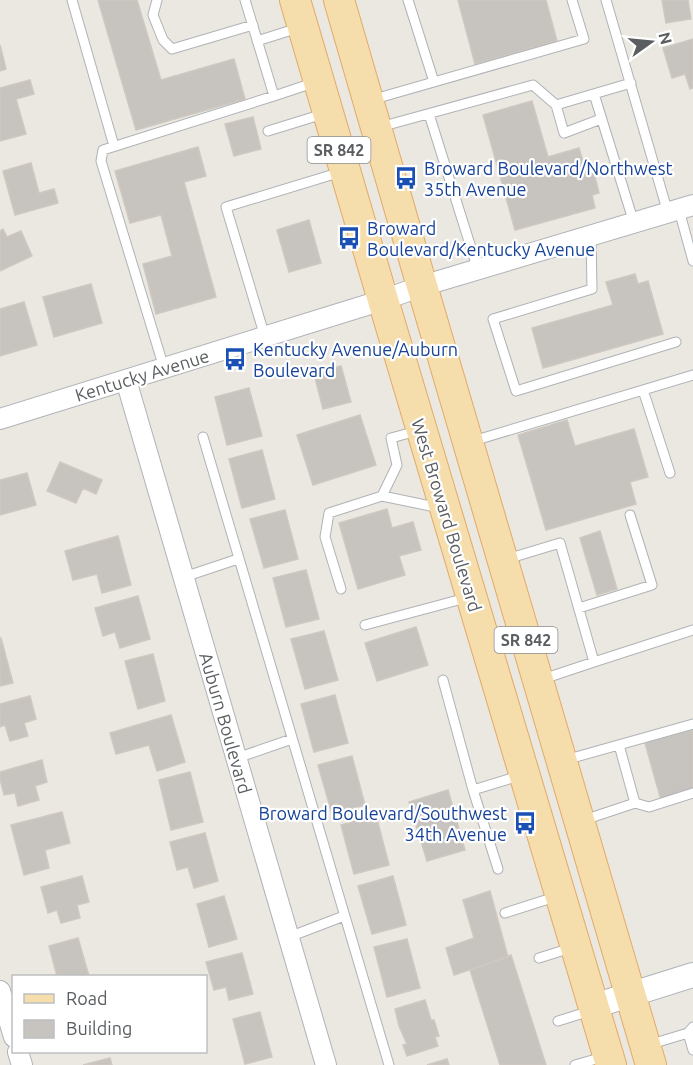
<svg xmlns="http://www.w3.org/2000/svg" width="693" height="1065" font-family="Ubuntu,sans-serif">
<rect width="100%" height="100%" fill="#ebe8e2"/>
<!-- building -->
<path fill="#c7c3be" stroke="#cfc8c1" stroke-width="1.5" d="M98,0h39l24,80 73,-21 11,40 -109,31z
M458,0h88l11,41 -82,23z
M662,0h26l3,19 -25,4z
M693,39v49l-3,1 -5,-15 -13,4 -9,-30z
M0,45l6,24 -6,2z
M30,80l4,14 -18,5 10,35 -26,7v-53z
M532,101l16,56 31,-9 8,27 7,-2 5,20 -7,2 3,13 -80,22 -32,-115z
M253,117l8,32 -27,7 -9,-32z
M198,147l8,29 -22,6 32,115 -60,17 -13,-50 29,-8 -11,-41 -31,8 -15,-52z
M31,163l8,30 15,-4 4,14 -43,12 -12,-44z
M309,220l12,43 -32,9 -12,-42z
M3,229l4,8 14,-6 11,25 -32,15v-40z
M635,274l3,10 10,-3 15,53 -120,34 -11,-40 81,-23 -7,-23z
M91,284l11,39 -48,14 -11,-40z
M24,302l13,43 -37,11v-47z
M341,366l10,36 -28,7 -9,-35z
M249,388l13,48 -35,9 -12,-48z
M360,415l16,50 -63,20 -16,-50z
M567,420l8,26 59,-17 14,48 -18,5 6,22 -90,26 -28,-95z
M262,450l13,49 -33,9 -13,-49z
M60,462l42,18 -6,14 -13,-6 -7,15 -29,-12z
M27,473l9,32 -36,10v-35z
M387,509l5,19 21,-6 8,28 -22,6 6,19 -47,14 -19,-66z
M285,510l13,49 -34,9 -14,-49z
M600,531l17,58 -20,6 -17,-57z
M118,536l13,49 -29,8 -5,-19 -24,6 -8,-29z
M306,570l13,49 -33,8 -13,-49z
M138,596l12,43 -30,9 -5,-16 -12,4 -8,-28z
M416,627l12,38 -51,16 -12,-38z
M324,631l14,49 -33,9 -14,-50z
M1,638l12,45 -13,3v-47z
M153,654l12,47 -27,8 -13,-48z
M335,695l13,48 -34,9 -13,-48z
M30,696l6,23 -12,4 4,13 -18,5 -5,-16 -5,2v-23z
M171,715l14,47 -28,9 -8,-26 -33,9 -6,-21z
M693,729v61l-32,10 -16,-57z
M352,756l13,49 -33,9 -14,-49z
M42,760l5,22 -12,4 4,14 -21,6 -3,-13 -11,2 -4,-16v-7z
M190,772l13,50 -32,8 -12,-50z
M448,790l17,60 -38,11 -18,-59z
M62,812l8,31 -25,7 4,18 -25,7 -13,-50z
M376,815l13,50 -35,9 -13,-49z
M205,833l13,48 -24,7 -6,-21 -11,3 -7,-28z
M82,876l7,26 -12,3 3,13 -19,5 -4,-13 -9,3 -7,-26z
M393,876l13,49 -34,9 -14,-48z
M490,891l18,66 -54,18 -8,-27 28,-10 -11,-38z
M224,896l13,43 -28,8 -12,-43z
M78,938l11,38h-32l-8,-30z
M407,939l13,49 -33,9 -13,-50z
M242,953l11,41 -24,6 -3,-13 -12,3 -8,-28z
M511,955l35,110h-46l-30,-95z
M425,1000l6,20h3l5,16 -4,1 3,9 -31,10 -4,-11 4,-1 -8,-18 -4,-17z
M260,1012l12,45 -27,7 -12,-45z
M110,1058l2,7h-29z
M447,1059l2,6h-22z"/>
<g fill="none" stroke-linecap="round" stroke-linejoin="round">
<!-- service casing -->
<g stroke="#afb3b6" stroke-width="11">
<path id="service" d="M72,0l42,146
M157,0l-4,15 10,25 9,9 81,-24
M245,0l29,96 42,-14
M408,0l26,82
M606,0l62,213
M257,41l41,-13
M594,94l40,129
M371,100l213,-61 -12,-39
M556,105l8,28 37,-14
M429,114l49,156
M380,127l153,-42 23,20 75,-22
M268,131l55,-17
M679,210l14,51
M591,236l1,53 -99,30 23,72 160,-49
M265,337l-39,-130 115,-35
M164,368l-63,-207 2,-11 171,-54
M643,390l27,83
M203,437l186,628
M473,441l220,-66
M382,496l58,12
M507,559l53,-16 34,119 -51,17
M184,577l54,-18
M341,589l-16,-52 4,-24 53,-17 15,-31 -6,-27 26,-7
M579,608l73,-23 -22,-70
M365,625l101,-27
M594,662l99,-32
M443,680l30,110
M237,758l55,-19
M565,760l128,-36
M635,803l14,4 44,-14
M584,820l51,-17 -16,-58
M498,869l-25,-79 46,-14
M505,913l50,-16
M289,937l55,-21
M539,958l32,-10
M558,1021l32,-10
M688,1033l5,17
M648,1045l40,-12 5,-6
M575,1065l28,-8"/>
</g>
<!-- minor casing -->
<g stroke="#afb3b6" stroke-width="22">
<path id="minor" d="M126,380l200,685
M0,419l383,-119 39,-14 271,-81
M0,991l14,46
M18,1052l4,13"/>
</g>
<!-- tertiary casing -->
<g stroke="#afb3b6" stroke-width="26">
<path id="tertiary" d="M594,1006l99,-31"/>
</g>
<!-- primary casing -->
<g stroke="#e2aa65" stroke-width="32">
<path id="primary" d="M295,0l88,300 228,765
M339,0l83,286 229,779"/>
</g>
<!-- service -->
<use href="#service" stroke="#fff" stroke-width="9"/>
<!-- minor -->
<use href="#minor" stroke="#fff" stroke-width="20"/>
<!-- tertiary -->
<use href="#tertiary" stroke="#fff" stroke-width="24"/>
<!-- primary -->
<use href="#primary" stroke="#f6deac" stroke-width="30"/>
</g>
<!-- icons -->
<defs>
<g id="bus-bare" transform="scale(1.8)"><path d="M-5-6H5V4H4V6H2V4H-2V6H-4V4H-5ZM-3.5-4V0h7V-4ZM-3.5 1.2v1.5H-2V1.2ZM2 1.2v1.5H3.5V1.2Z" fill="#1a4fb4" stroke="#fff" stroke-width="2.5" paint-order="stroke"/></g>
</defs>
<g fill-rule="evenodd">
<use href="#bus-bare" x="406" y="178"/>
<use href="#bus-bare" x="349" y="238"/>
<use href="#bus-bare" x="235" y="359"/>
<use href="#bus-bare" x="525" y="823"/>
</g>
<g text-anchor="middle" dominant-baseline="central" stroke-width="4.5" stroke-linejoin="round" paint-order="stroke">
<!-- shield labels -->
<g fill="#fff" stroke="#8c8e90" stroke-width="1.5">
<rect x="307.5" y="137" width="63" height="26" rx="4.5"/>
<rect x="494.5" y="627" width="63" height="26" rx="4.5"/>
</g>
<g font-size="16" font-weight="bold" fill="#5a5e61">
<text x="339" y="150">SR 842</text>
<text x="526" y="640">SR 842</text>
</g>
<!-- transit labels -->
<g font-size="18" fill="#164399" stroke="#fff" text-anchor="start">
<text x="424" y="168">Broward Boulevard/Northwest<tspan x="424" dy="21">35th Avenue</tspan></text>
<text x="367" y="228">Broward<tspan x="367" dy="21">Boulevard/Kentucky Avenue</tspan></text>
<text x="253" y="349">Kentucky Avenue/Auburn<tspan x="253" dy="21">Boulevard</tspan></text>
<text x="507" y="813" text-anchor="end">Broward Boulevard/Southwest<tspan x="507" dy="21">34th Avenue</tspan></text>
</g>
<!-- street labels -->
<g font-size="18" fill="#5a5e61" stroke="#fff">
<text transform="translate(142 375) rotate(-17)">Kentucky Avenue</text>
<text transform="translate(447 515) rotate(73)">West Broward Boulevard</text>
<text transform="translate(226 723) rotate(74)">Auburn Boulevard</text>
</g>
</g>
<!-- legend -->
<rect x="12" y="975" width="195" height="78" fill="#ffffff" stroke="#bdbfc0" stroke-width="1.5"/>
<rect x="24" y="994" width="30" height="9" fill="#f6deac" stroke="#bdbfc0" stroke-width="1.5"/>
<text x="66" y="1005" font-size="18" fill="#5a5e61">Road</text>
<rect x="24" y="1020" width="30" height="18" fill="#c7c3be" stroke="#bdbfc0" stroke-width="1.5"/>
<text x="66" y="1035" font-size="18" fill="#5a5e61">Building</text>
<!-- north arrow -->
<g transform="translate(651 42) rotate(75)" stroke="#ffffff" stroke-width="4.5" paint-order="stroke">
<path d="M0-4.5L10 22L0 15L-10 22Z" fill="#5a5e61"/>
<text y="-9" font-size="16" font-weight="bold" text-anchor="middle" fill="#5a5e61">N</text>
</g>
</svg>
